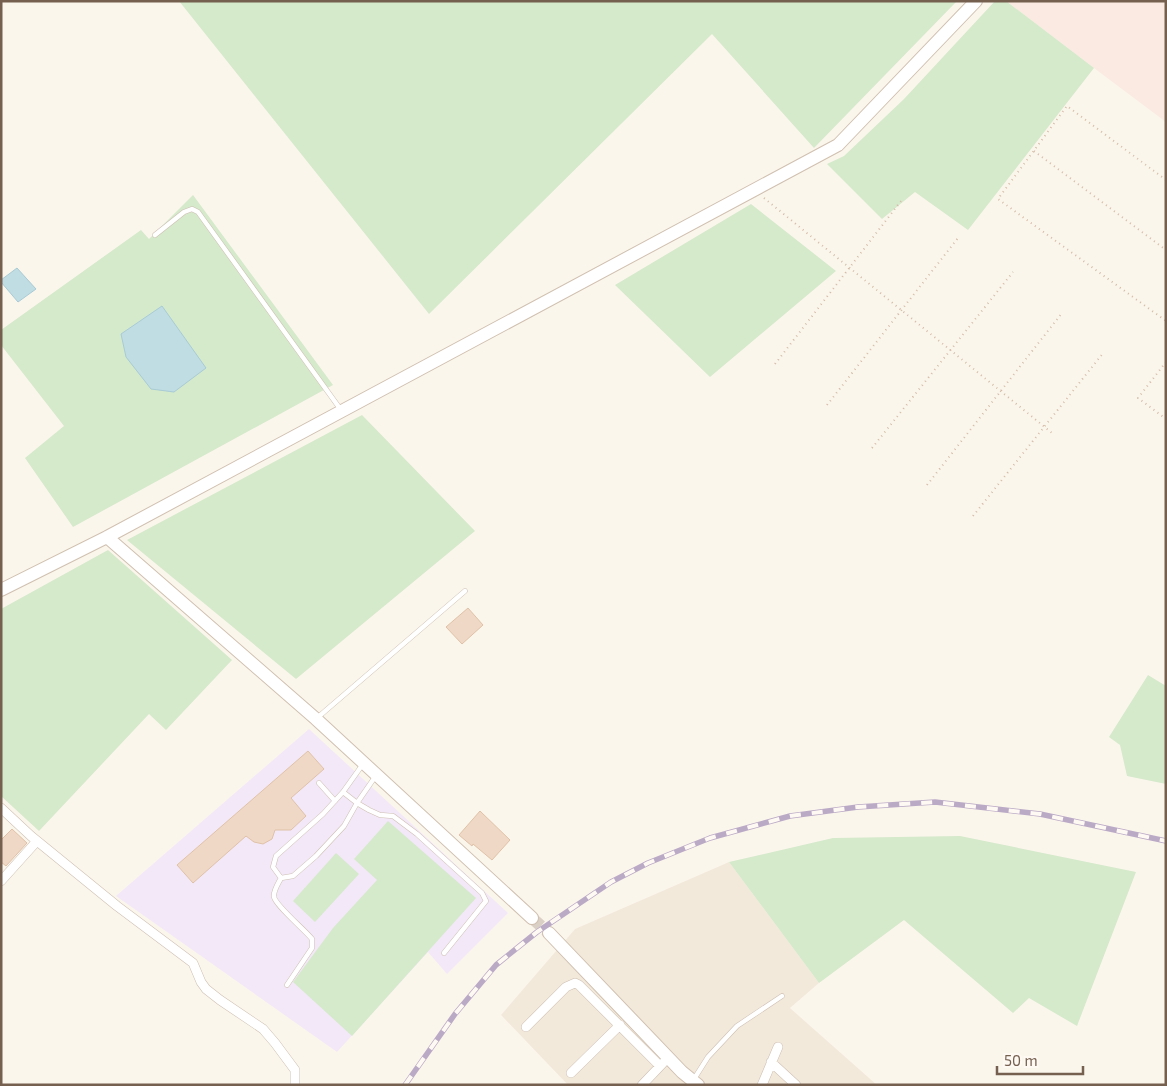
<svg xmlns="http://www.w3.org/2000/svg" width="1167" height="1086" font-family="'Exo 2',sans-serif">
<rect width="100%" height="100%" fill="#fbf6ec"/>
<!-- residential -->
<path fill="#f3e9db" d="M729,862l90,121 -29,25 87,77h-309l-67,-70 74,-86z"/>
<!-- commercial -->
<path fill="#faeae1" d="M1006,1h160v121l-72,-54z"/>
<!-- education -->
<path fill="#f3e8f8" d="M309,729l199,184 -61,61 -19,-22 -91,100 -221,-156z"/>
<!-- green -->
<path fill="#d5e9cb" d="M179,1h778l-143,147 -102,-114 -283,280z
M995,1h11l88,67 -126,162 -53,-38 -33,27 -55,-55 17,-8 60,-57z
M193,195l140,190 -260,142 -48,-69 39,-32 -63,-81v-15l140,-100 8,9z
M751,204l85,67 -126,106 -95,-92z
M362,415l113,116 -179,148 -169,-139z
M108,550l124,110 -66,70 -17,-16 -110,117 -38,-35v-187z
M1148,675l18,11v98l-39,-8 -7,-31 -11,-8z
M388,821l88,77 -124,138 -59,-54 40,-54 44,-48 -23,-21z
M960,836l176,36 -59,154 -48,-28 -16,15 -109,-93 -85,63 -90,-121 104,-24z
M336,853l23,21 -44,48 -22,-21z"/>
<!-- water -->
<path fill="#c1dde4" stroke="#a8cbd5" d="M17,268l19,21 -18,13 -17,-20v-2z
M162,306l44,62 -32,24 -23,-3 -25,-32 -5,-23z"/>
<!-- building -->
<path fill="#efd9c6" stroke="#e0c1a7" d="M468,608l15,17 -21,19 -16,-17z
M308,751l16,18 -33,29 15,18 -15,14h-16l-3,9 -9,5 -9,-2 -8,-6 -53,47 -16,-18z
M480,811l30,29 -18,20 -19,-16 -1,2 -13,-11z
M12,829l15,14 -21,23 -5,-4v-22z"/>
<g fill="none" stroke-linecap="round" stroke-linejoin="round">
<!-- secondary-tunnel -->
<path stroke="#dad0c5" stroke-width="12" stroke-dasharray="12 6" stroke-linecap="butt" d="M532,918l17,15"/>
<!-- lane casing -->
<g stroke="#cdbfb2" stroke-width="5.5">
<path id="lane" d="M155,235l29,-23 8,-3 6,3 143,198
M317,718l148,-127
M363,764l-20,28 -20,22 -47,42 -3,11 8,11 12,-2 23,-20 28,-30 13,-23 18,-26
M319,783l16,18
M343,792l14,11 12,7 11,5 13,1 24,18 65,59 4,8 -42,52
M281,878c-3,6 -8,13 -7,19 2,9 31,33 38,42v9l-25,37
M694,1079l14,-22 29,-31 45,-30"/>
</g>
<!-- street casing -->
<g stroke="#cdbfb2" stroke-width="10">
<path id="street" d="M1,808l30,28 86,70 76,57 8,19 5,7 14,11 43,29 12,14 20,27v15
M1,881l36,-40
M526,1027l40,-40 9,-4 4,2 81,81
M771,1062l25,23
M571,1073l49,-48
M642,1085l21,-22
M762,1085l16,-38"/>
</g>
<!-- secondary casing -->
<g stroke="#d0c0b0" stroke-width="14">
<path id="secondary" d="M107,537l209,182 216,199
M1,590l106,-53 731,-392 138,-144
M549,933l133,139 16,13"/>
</g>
<!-- path -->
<path stroke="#d4bca8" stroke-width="2" stroke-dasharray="1 4" stroke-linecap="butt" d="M1034,151l132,99
M1166,180l-99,-74 -69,93 168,122
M764,198l288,235
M1166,362l-28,36 28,21
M775,364l126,-163
M827,405l131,-167
M872,448l141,-176
M927,485l135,-172
M973,516l131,-164"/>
<!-- lane -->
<use href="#lane" stroke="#fff" stroke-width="4.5"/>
<!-- street -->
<use href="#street" stroke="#fff" stroke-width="9"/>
<!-- secondary -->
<use href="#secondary" stroke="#fff" stroke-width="12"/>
<!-- rail casing -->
<g stroke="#bbaac6" stroke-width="5.5">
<path id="rail" d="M405,1085l50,-71 41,-49 41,-33 74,-50 37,-19 62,-25 80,-22 68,-9 77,-5 105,12 126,27"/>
</g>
<!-- rail -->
<use href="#rail" stroke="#fefaf3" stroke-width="4" stroke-dasharray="11" stroke-linecap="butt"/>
</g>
<!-- border -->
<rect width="1167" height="1086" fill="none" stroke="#756050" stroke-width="5"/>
<!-- scale -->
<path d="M997 1066v8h86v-8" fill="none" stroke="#756050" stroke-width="2.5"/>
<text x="1004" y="1066" font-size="15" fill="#756050" stroke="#fefaf3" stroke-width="4" paint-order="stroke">50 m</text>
</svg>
